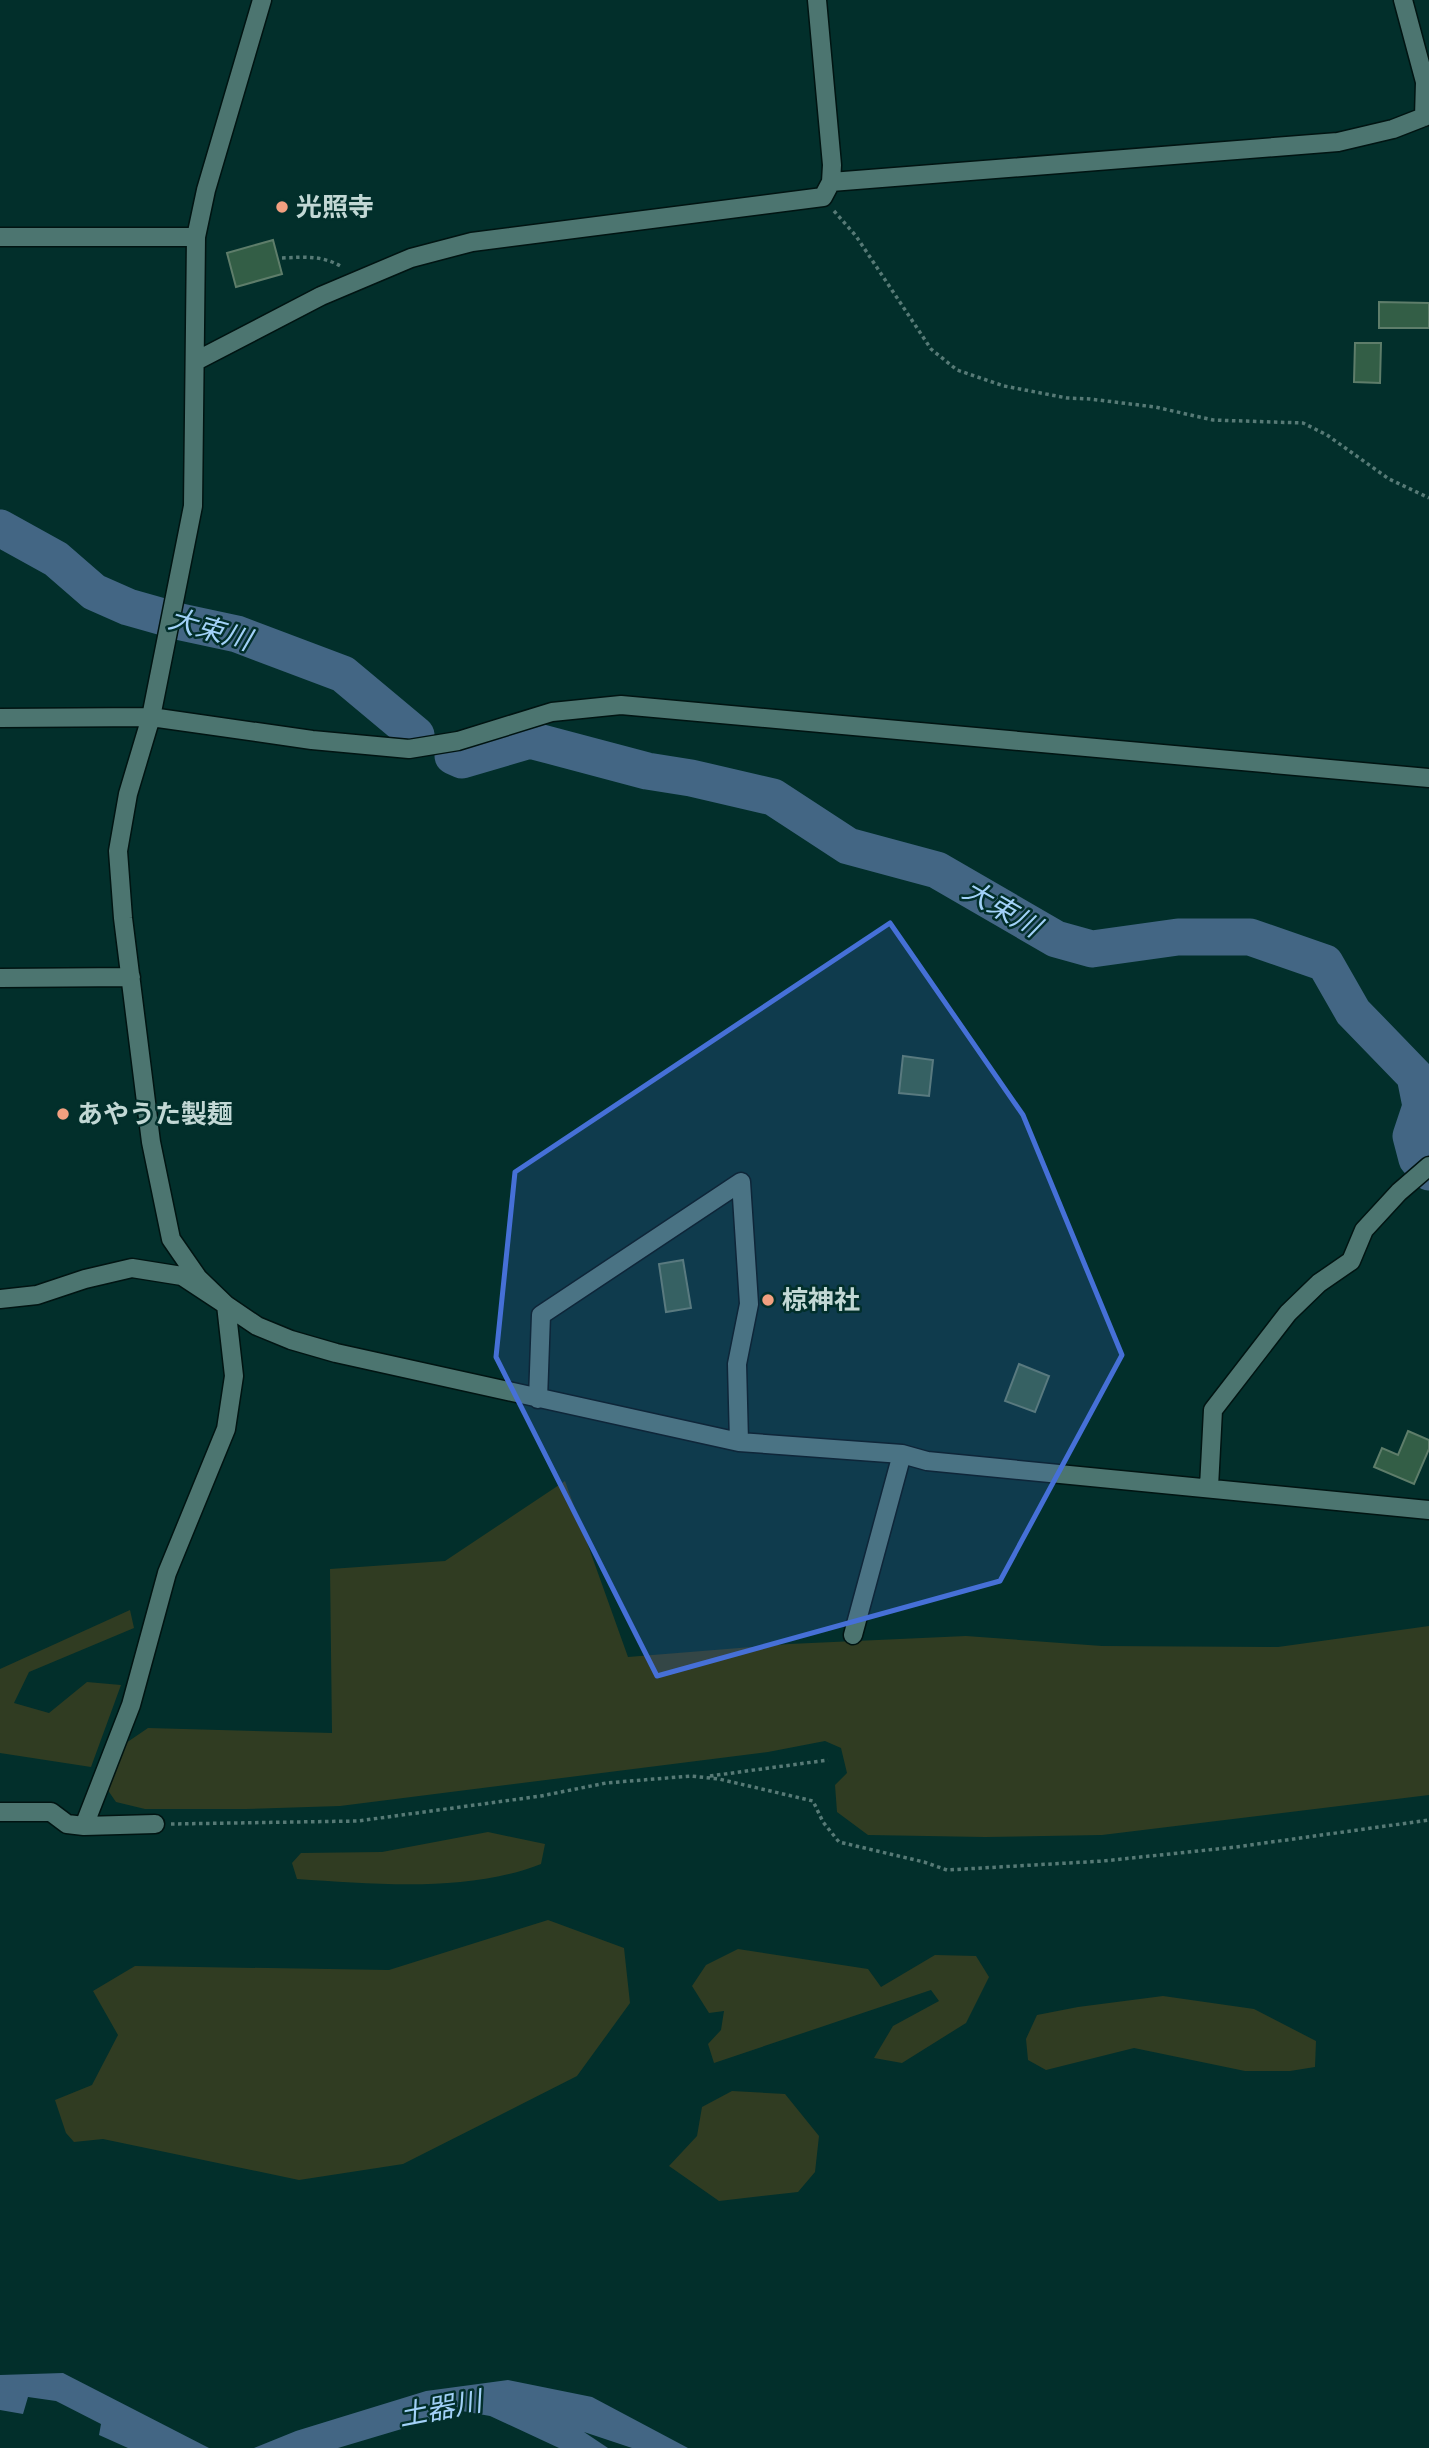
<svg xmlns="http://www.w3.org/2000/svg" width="1429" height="2448" font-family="'Space Grotesk','Noto Sans JP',sans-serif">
<rect width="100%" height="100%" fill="#022f2b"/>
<!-- green -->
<path fill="#303c22" d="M565,1481l63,176 161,-13 177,-8 136,10 176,1 151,-21v169l-327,40 -117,2 -117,-2 -31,-23 -2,-27 12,-12 -6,-25 -16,-7 -57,11 -428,54 -95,3h-100l-29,-7 -9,-13 19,-46 22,-15 184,5 -2,-164 115,-8z
M130,1610l4,18 -105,44 -15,31 35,10 38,-31 34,3 -30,82 -91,-14v-84z
M488,1832l57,12 -4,20c-74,29 -165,20 -244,15l-5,-16 9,-10 81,-1z
M548,1920l76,28 6,55 -53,73 -174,88 -104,16 -196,-41 -29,3 -8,-9 -11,-33 37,-15 26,-50 -25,-44 42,-25 254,4z
M738,1949l130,20 13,18 54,-32 41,1 13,21 -23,46 -64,40 -28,-5 19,-32 46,-25 -8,-11 -217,73 -6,-19 13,-14 3,-19 -15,2 -17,-27 14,-21z
M1163,1996l91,13 62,32 -1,26 -25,4h-45l-111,-23 -88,22 -18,-10 -2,-21 11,-24 41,-8z
M732,2091l53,3 34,42 -4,36 -17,20 -79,9 -50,-35 28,-30 5,-29z"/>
<!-- water -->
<path fill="#436684" d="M63,2373l146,75h-81l-29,-13 2,-11 -45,-23 -28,-4 -5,17 -23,-4v-35z
M508,2380l84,17 96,51h-56l-48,-16 24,16h-49l-69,-32 -28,-5 -124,37h-84l42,-17 130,-40z"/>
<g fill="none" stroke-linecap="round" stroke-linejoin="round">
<!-- river -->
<path stroke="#436684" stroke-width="37" d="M0,528l56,31 38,33 34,15 53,15 56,12 106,40 73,61
M453,756l9,4 68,-20 117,31 44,7 82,19 75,49 89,24 119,69 36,10 86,-12h72l75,26 28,49 62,64 6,30 -10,30 6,23 12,13"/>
</g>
<!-- building -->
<path fill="#335e46" stroke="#5e7d6a" stroke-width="2" d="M273,240l9,34 -46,13 -9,-34z
M1379,302l50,1v25h-50z
M1355,343h26l-1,40 -26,-1z
M903,1056l30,4 -4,36 -30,-3z
M683,1260l8,48 -25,4 -7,-48z
M1019,1364l30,12 -14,36 -30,-11z
M1408,1431l21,9v9l-15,35 -40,-17 8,-19 16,7z"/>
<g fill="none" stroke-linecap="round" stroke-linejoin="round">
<!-- minor casing -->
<g stroke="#011412" stroke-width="21">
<path id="minor" d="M262,0l-56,190 -10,47 -3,269 -42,211 -23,77 -10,57 5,67 28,224 20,97 27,39 28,27 31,21 34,14 45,13 403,89 163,12 25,7 502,49
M1403,0l22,82 -1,35
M831,182l507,-40 55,-13 36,-14
M0,237h196
M196,361l125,-65 90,-38 61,-16 351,-45 8,-15 1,-17 -15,-165
M0,718l151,-1 161,23 97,9 49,-8 94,-29 69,-7 808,73
M0,978l131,-1
M0,1299l37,-4 48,-16 47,-11 50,8 44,29 8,71 -8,53 -59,144 -36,132 -47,121
M538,1399l3,-84 200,-133 8,122 -12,60 2,78
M1209,1487l4,-77 75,-97 31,-30 32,-22 13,-31 35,-38 30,-26
M853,1635l49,-181
M0,1812h51l16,12 17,2 71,-2"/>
</g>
<!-- path -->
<path stroke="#577a76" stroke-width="3.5" stroke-dasharray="3.5 3.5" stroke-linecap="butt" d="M834,211l22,25 75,113 26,21 47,16 63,12 23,1 65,8 58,13 90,3 24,12 62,44 40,19
M282,258c23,-1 40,-3 60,9
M710,1776l118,-16
M171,1824l187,-3 183,-25 65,-13 85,-7 28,3 94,22 10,21 16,20 85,20 23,8 156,-9 133,-14 193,-27"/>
<!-- minor -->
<use href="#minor" stroke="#4c7570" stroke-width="18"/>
</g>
<!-- marked area -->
<path fill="#4670d7" fill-opacity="0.2" stroke="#4670d7" stroke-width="5" stroke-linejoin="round" d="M890,923l133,192 99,240 -122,226 -343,95 -161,-319 19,-185z"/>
<!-- markers -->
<g fill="#f2a080" stroke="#022f2b" stroke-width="2.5">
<circle cx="282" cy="207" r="7"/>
<circle cx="63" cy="1114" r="7"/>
<circle cx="768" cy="1300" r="7"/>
</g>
<g text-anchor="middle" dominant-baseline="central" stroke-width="5" stroke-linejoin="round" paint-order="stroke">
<!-- poi labels -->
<g font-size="26" font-weight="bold" fill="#c2d8d5" stroke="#022f2b" text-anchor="start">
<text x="296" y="207">光照寺</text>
<text x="77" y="1114">あやうた製麺</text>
<text x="782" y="1300">椋神社</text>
</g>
<!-- water labels -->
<g font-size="28" font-style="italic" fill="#a2d1f8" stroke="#022f2b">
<text transform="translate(210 629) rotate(16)">大束川</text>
<text transform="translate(1002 908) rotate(30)">大束川</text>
<text transform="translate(440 2408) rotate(-11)">土器川</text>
</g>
</g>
</svg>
